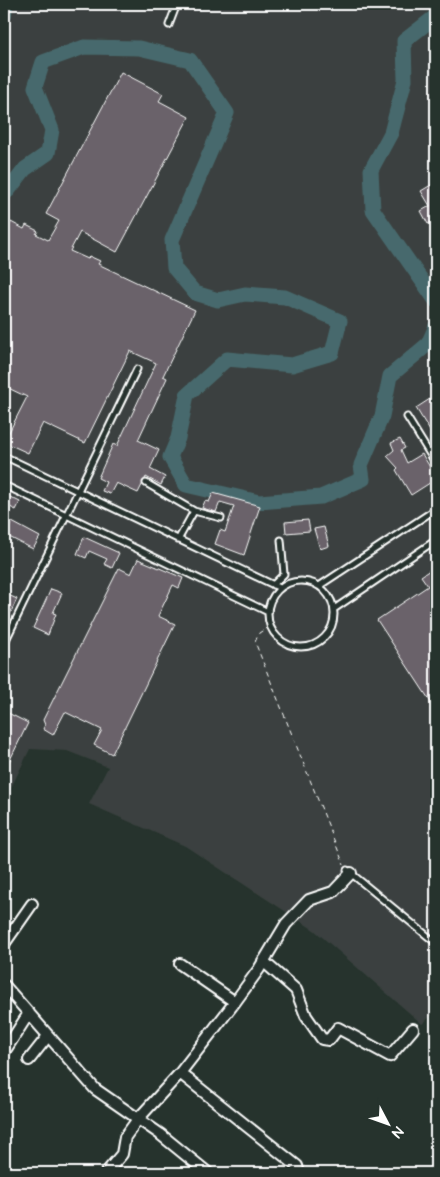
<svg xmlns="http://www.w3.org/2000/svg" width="440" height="1177" font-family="'Architects Daughter',sans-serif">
<rect width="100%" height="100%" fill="#26332d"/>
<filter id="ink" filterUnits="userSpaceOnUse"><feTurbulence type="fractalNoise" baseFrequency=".02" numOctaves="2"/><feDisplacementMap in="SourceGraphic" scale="10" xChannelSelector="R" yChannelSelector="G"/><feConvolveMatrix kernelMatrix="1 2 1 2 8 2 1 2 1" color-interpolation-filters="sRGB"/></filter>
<g filter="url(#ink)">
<!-- built -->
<path fill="#3a413f" d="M4,4h432v1008l-14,12 -108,-94 -129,-84 -96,-42 19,-37 -41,-16 -37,-2 -23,47 -3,-2z"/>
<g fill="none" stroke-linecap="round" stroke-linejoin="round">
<!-- river -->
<path stroke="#47696d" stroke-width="15" d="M4,16l2,-12
M436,16l-32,25 1,39 -14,53 -20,37 2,40 63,91
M4,191h4l17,-22 23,-16 4,-23 -17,-43 8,-25 41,-15 55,1 51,12 37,53 -55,127 2,28 21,25 23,7 27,-6 40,3 55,24 -8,32 -40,12 -65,-6 -40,36 -9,43 -8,19 16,28 73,17 62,-5 42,-18 -2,-14 21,-49 8,-40 38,-32 8,-18"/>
</g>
<!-- building -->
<path fill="#6a626a" stroke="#fff" d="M121,72l42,22 -4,7 30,16 -72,135 -37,-20 -10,19 18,8 1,-3 11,5 -2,3 97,46 -32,66 4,2 -29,62 21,10 -9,19 15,8 -4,8 -15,-8 -8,16 -22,-10 -6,11 -8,-3 4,-9 -8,-4 15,-34 4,2 39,-83 -26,-12 -45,92 -42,-20 -15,30 -24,-11 23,-45 -23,-11v-160l4,2 3,-6 13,7 2,-4 12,6 -2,3 12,6 11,-19 -13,-7z
M436,182v37l-8,5 -7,-13 9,-5 -9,-15z
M433,397l3,5v39l-20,-33z
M400,439l5,9 -4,2 6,13 15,-9 14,23v2l-25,16 -15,-25 2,-2 -11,-12 7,-6 -3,-7z
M213,493l47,13 -16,49 -29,-11 5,-14 5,2 9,-26 -14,-4 -4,10 -14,-4 3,-7 4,1z
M4,494l16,8 -4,8 -12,-6z
M308,520l2,11 -24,2 -1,-11z
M12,522l28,15 -7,12 -28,-14z
M324,527l5,19 -9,3 -6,-20z
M84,537l35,16 -7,15 -8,-4 3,-5 -18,-8 -3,7 -9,-4z
M138,559l45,19 -4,10 -6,-3 -15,31 17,8 -63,130 -18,-9 8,-15 -37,-18 -12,23 -10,-6 2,-4 -2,-5 76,-152 12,6z
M436,566v144l-59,-90 51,-34 -7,-10z
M51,589l11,4 -9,20 3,1 -8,21 -15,-7z
M4,593l13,6 -13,28z
M4,711l24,12 -24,49z"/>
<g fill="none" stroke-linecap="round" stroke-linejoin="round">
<!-- service casing -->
<g stroke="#fff" stroke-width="9">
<path id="service" d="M169,25l8,-21
M436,350v5
M407,417l29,47
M4,456l276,132
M146,483l48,28 27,7
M4,485l264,127
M178,540l16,-29
M268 614a33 33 0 1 1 66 0a33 33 0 1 1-66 0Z
M273,585l11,-11 -3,-34
M319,586l117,-77
M334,609l102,-69
M4,644l133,-275
M347,870l89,73"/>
</g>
<!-- minor casing -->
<g stroke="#fff" stroke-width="14">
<path id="minor" d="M4,944l28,-40
M263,961l33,29 10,26 16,23 7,1 9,-12 52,28 23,-27
M180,964l55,38
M4,985l91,104 65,45 48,39
M4,1052l25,-39
M29,1060l19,-24
M180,1073l117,93 2,7
M106,1173l16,-19 3,-17 13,-18 42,-46 55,-71 24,-33 27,-45 23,-24 24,-8 18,-19"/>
</g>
<!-- path -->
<path stroke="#fff" stroke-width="1" stroke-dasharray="5 4" stroke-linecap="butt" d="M270,626l-11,7 -4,9 89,223"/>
<!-- service -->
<use href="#service" stroke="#26332d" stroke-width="5"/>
<!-- minor -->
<use href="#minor" stroke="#26332d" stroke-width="10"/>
</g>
</g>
<!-- margin -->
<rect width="440" height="1177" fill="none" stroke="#26332d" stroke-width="20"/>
<rect x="10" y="10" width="420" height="1157" fill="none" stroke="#fff" stroke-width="2" filter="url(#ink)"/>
<!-- north arrow -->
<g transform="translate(388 1124) rotate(131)" stroke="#26332d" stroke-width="4" paint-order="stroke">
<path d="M0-4L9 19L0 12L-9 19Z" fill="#ffffff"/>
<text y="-8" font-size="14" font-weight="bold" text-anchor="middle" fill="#ffffff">N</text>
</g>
</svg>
